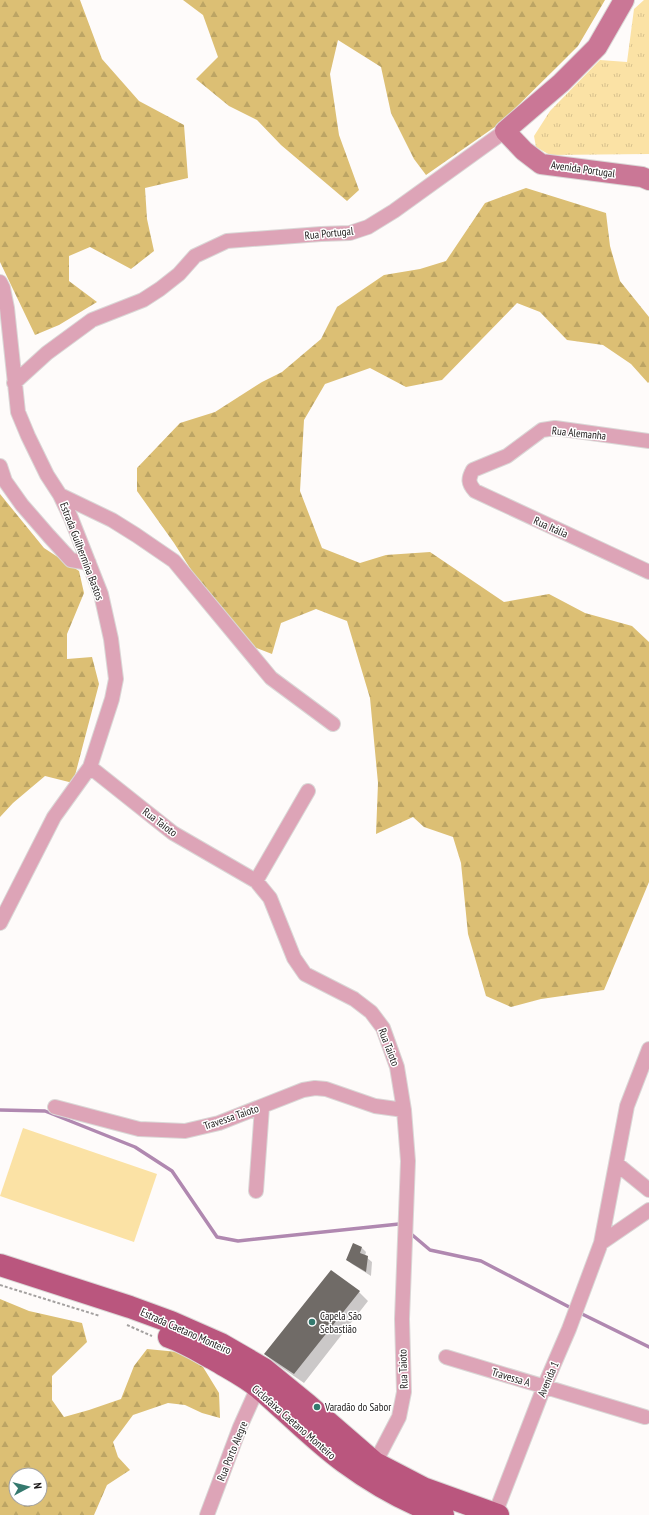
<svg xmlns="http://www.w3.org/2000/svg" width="649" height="1515" font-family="'PT Sans Narrow',sans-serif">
<defs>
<pattern id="grass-tufts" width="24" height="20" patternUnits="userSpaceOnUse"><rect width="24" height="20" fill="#fbe2a5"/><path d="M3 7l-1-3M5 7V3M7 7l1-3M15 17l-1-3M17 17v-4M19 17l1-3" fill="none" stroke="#d7c18d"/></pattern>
<pattern id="forest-firs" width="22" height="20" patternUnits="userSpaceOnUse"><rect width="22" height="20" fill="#dcbf74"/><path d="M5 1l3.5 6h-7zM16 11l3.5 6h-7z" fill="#bca464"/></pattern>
</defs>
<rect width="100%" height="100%" fill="#fefbfa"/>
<!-- grass -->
<path fill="url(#grass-tufts)" d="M644,0h5v154l-99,1 -14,-8 -2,-11 16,-25 50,-51 27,2 7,-53z"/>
<!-- forest -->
<path fill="url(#forest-firs)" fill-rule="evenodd" d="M0,0h80l22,59 37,42 45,24 4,53 -43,10 2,31 7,32 -23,18 -41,-22 -21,9v25l28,21 -38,23 -24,10 -35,-73z
M183,0h422l-27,46 -20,20 -59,58 -73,51 -12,-16 -23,-46 -10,-46 -43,-27 -8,34 9,61 20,55 -12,11 -66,-56 -24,-25 -28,-14 -33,-27 22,-22 -15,-42z
M526,188l80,25 4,33 10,35 29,36v65l-1,1 -17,-19 -28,-19 -36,-5 -27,-28 -23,-9 -75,77 -36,7 -36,-19 -45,16 -21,36 -4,71 22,57 38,15 26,-8 44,-3 74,50 45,-8 36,19 47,13 17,16v240l-45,108 -63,9 -30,8 -25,-11 -18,-62 -7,-71 -8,-26 -29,-10 -11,-10 -37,17 2,-51 -8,-85 -23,-77 -31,-12 -35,14 -9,31 -26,-10 -42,-54 -30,-47 -37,-52v-23l43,-45 35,-11 47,-30 20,-10 39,-33 16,-32 47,-32 36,-6 26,-8 39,-58z
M0,494l44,54 35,23 5,22 -17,41v25l25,-2 7,27 -26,99 -28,-7 -32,27 -13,14z
M0,1299l29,12 53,12 5,19 -35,34v24l12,17 25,-7 32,-11 13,-33 13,-17 31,3 25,15 16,26 1,25 -18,-5 -17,-8 -17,-2 -35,12 -20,27 5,15 12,13 -23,15 -13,30h-94zM16,1475h24v24h-24z"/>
<!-- pitch -->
<path fill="#fbe2a5" d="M23,1128l134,46 -23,68 -134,-46z"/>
<!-- shadow -->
<path fill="#0003" d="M362,1248l4,4 -1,4 7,6 -1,14 -19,-12 -4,-4z
M359,1292l9,9 -64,82 -29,-20 -10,-9z"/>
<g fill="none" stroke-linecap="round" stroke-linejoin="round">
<!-- stream -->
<path stroke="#b088b0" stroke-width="3.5" d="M0,1110l45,1 90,36 37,24 45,66 21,4 161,-17 3,3
M410,1233l20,17 51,11 92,48
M578,1312l71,35"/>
</g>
<!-- building -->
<path fill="#706b67" d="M353,1243l9,4 -2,6 8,3 -2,16 -20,-12z
M331,1270l29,21 -66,83 -30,-20z"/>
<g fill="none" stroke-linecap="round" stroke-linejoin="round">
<!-- street casing -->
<g stroke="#dad7d6" stroke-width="16">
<path id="street" d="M0,282l3,6 4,20 11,104 10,24 19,39 13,20 11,23 30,76 10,45 5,40 -4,20 -22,68 -36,50 -54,106
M14,383l33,-30 45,-33 51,-20 17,-11 19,-15 16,-18 32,-15 94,-7 29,-1 18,-6 26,-16 111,-80
M649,441l-94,-13 -13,2 -35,26 -34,14c-5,9 -5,13 2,21l174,81
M0,466l5,15 17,24 27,31 22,24 18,3
M60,495l52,25 24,15 38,26 97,117 62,46
M90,767l83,66 83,48 14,17 24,60 11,16 49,25 17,13 12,16 14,39 7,43 4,51 -6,158 2,73 -5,25 -24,46
M256,881l52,-90
M55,1107l84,22 46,2 34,-8 84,-33 12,-2 11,1 49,17 29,4
M617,1164l32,26
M256,1191l6,-84
M601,1243l48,-33
M446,1357l199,60
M495,1514l49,-127 25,-58 32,-86 26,-137 22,-57
M207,1515l33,-88 18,-40"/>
</g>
<!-- secondary casing -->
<g stroke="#dad7d6" stroke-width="22">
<path id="secondary" d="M624,0l-27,47 -36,36 -56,48 19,20 17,13 101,13 7,3"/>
</g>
<!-- primary casing -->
<g stroke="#dad7d6" stroke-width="24">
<path id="primary" d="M0,1265l130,42 41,15 50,22 43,25 44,36 67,58 48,25 75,27
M169,1337c17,6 31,15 46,23 15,9 31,17 44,28 28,24 55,52 85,74 30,22 63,41 99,53"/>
</g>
<!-- path -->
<path stroke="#a4a1a0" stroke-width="2" stroke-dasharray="3 2" stroke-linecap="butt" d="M0,1285l100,31
M127,1325l25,11"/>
<!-- street -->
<use href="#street" stroke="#dda4b7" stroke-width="14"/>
<!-- secondary -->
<use href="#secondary" stroke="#ca7796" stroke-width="20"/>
<!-- primary -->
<use href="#primary" stroke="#ba567e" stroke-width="22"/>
</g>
<!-- markers -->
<g fill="#34796e" stroke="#fff" stroke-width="1.5">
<circle cx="312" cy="1322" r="4"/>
<circle cx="317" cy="1407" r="4"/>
</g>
<g text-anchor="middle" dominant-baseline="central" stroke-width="3" stroke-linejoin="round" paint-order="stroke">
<!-- street labels -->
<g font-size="11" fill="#1c1919" stroke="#fff">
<text transform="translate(583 169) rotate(8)">Avenida Portugal</text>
<text transform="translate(329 233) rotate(-6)">Rua Portugal</text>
<text transform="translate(579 433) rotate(6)">Rua Alemanha</text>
<text transform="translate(551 527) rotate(24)">Rua Itália</text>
<text transform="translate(82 551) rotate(69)">Estrada Guilhermina Bastos</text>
<text transform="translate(160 822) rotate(37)">Rua Taioto</text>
<text transform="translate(389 1047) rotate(69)">Rua Taioto</text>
<text transform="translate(231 1117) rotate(-19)">Travessa Taioto</text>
<text transform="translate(186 1331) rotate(24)">Estrada Caetano Monteiro</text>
<text transform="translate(403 1369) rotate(-92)">Rua Taioto</text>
<text transform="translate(511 1377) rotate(17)">Travessa A</text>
<text transform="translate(548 1379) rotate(-67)">Avenida 1</text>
<text transform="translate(294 1422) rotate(41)">Ciclofaixa Caetano Monteiro</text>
<text transform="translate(232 1451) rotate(-68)">Rua Porto Alegre</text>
</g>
<!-- poi labels -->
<g font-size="11" fill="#1c1919" stroke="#fff" text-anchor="start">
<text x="320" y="1316">Capela São<tspan x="320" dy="13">Sebastião</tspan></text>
<text x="325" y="1407">Varadão do Sabor</text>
</g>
</g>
<!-- north arrow -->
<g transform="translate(28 1487) rotate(83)"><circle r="19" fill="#ffffff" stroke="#a4a3a3"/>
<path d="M0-3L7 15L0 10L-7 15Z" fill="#34796e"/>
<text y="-6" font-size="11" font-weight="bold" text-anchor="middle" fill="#1c1919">N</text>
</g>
</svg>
